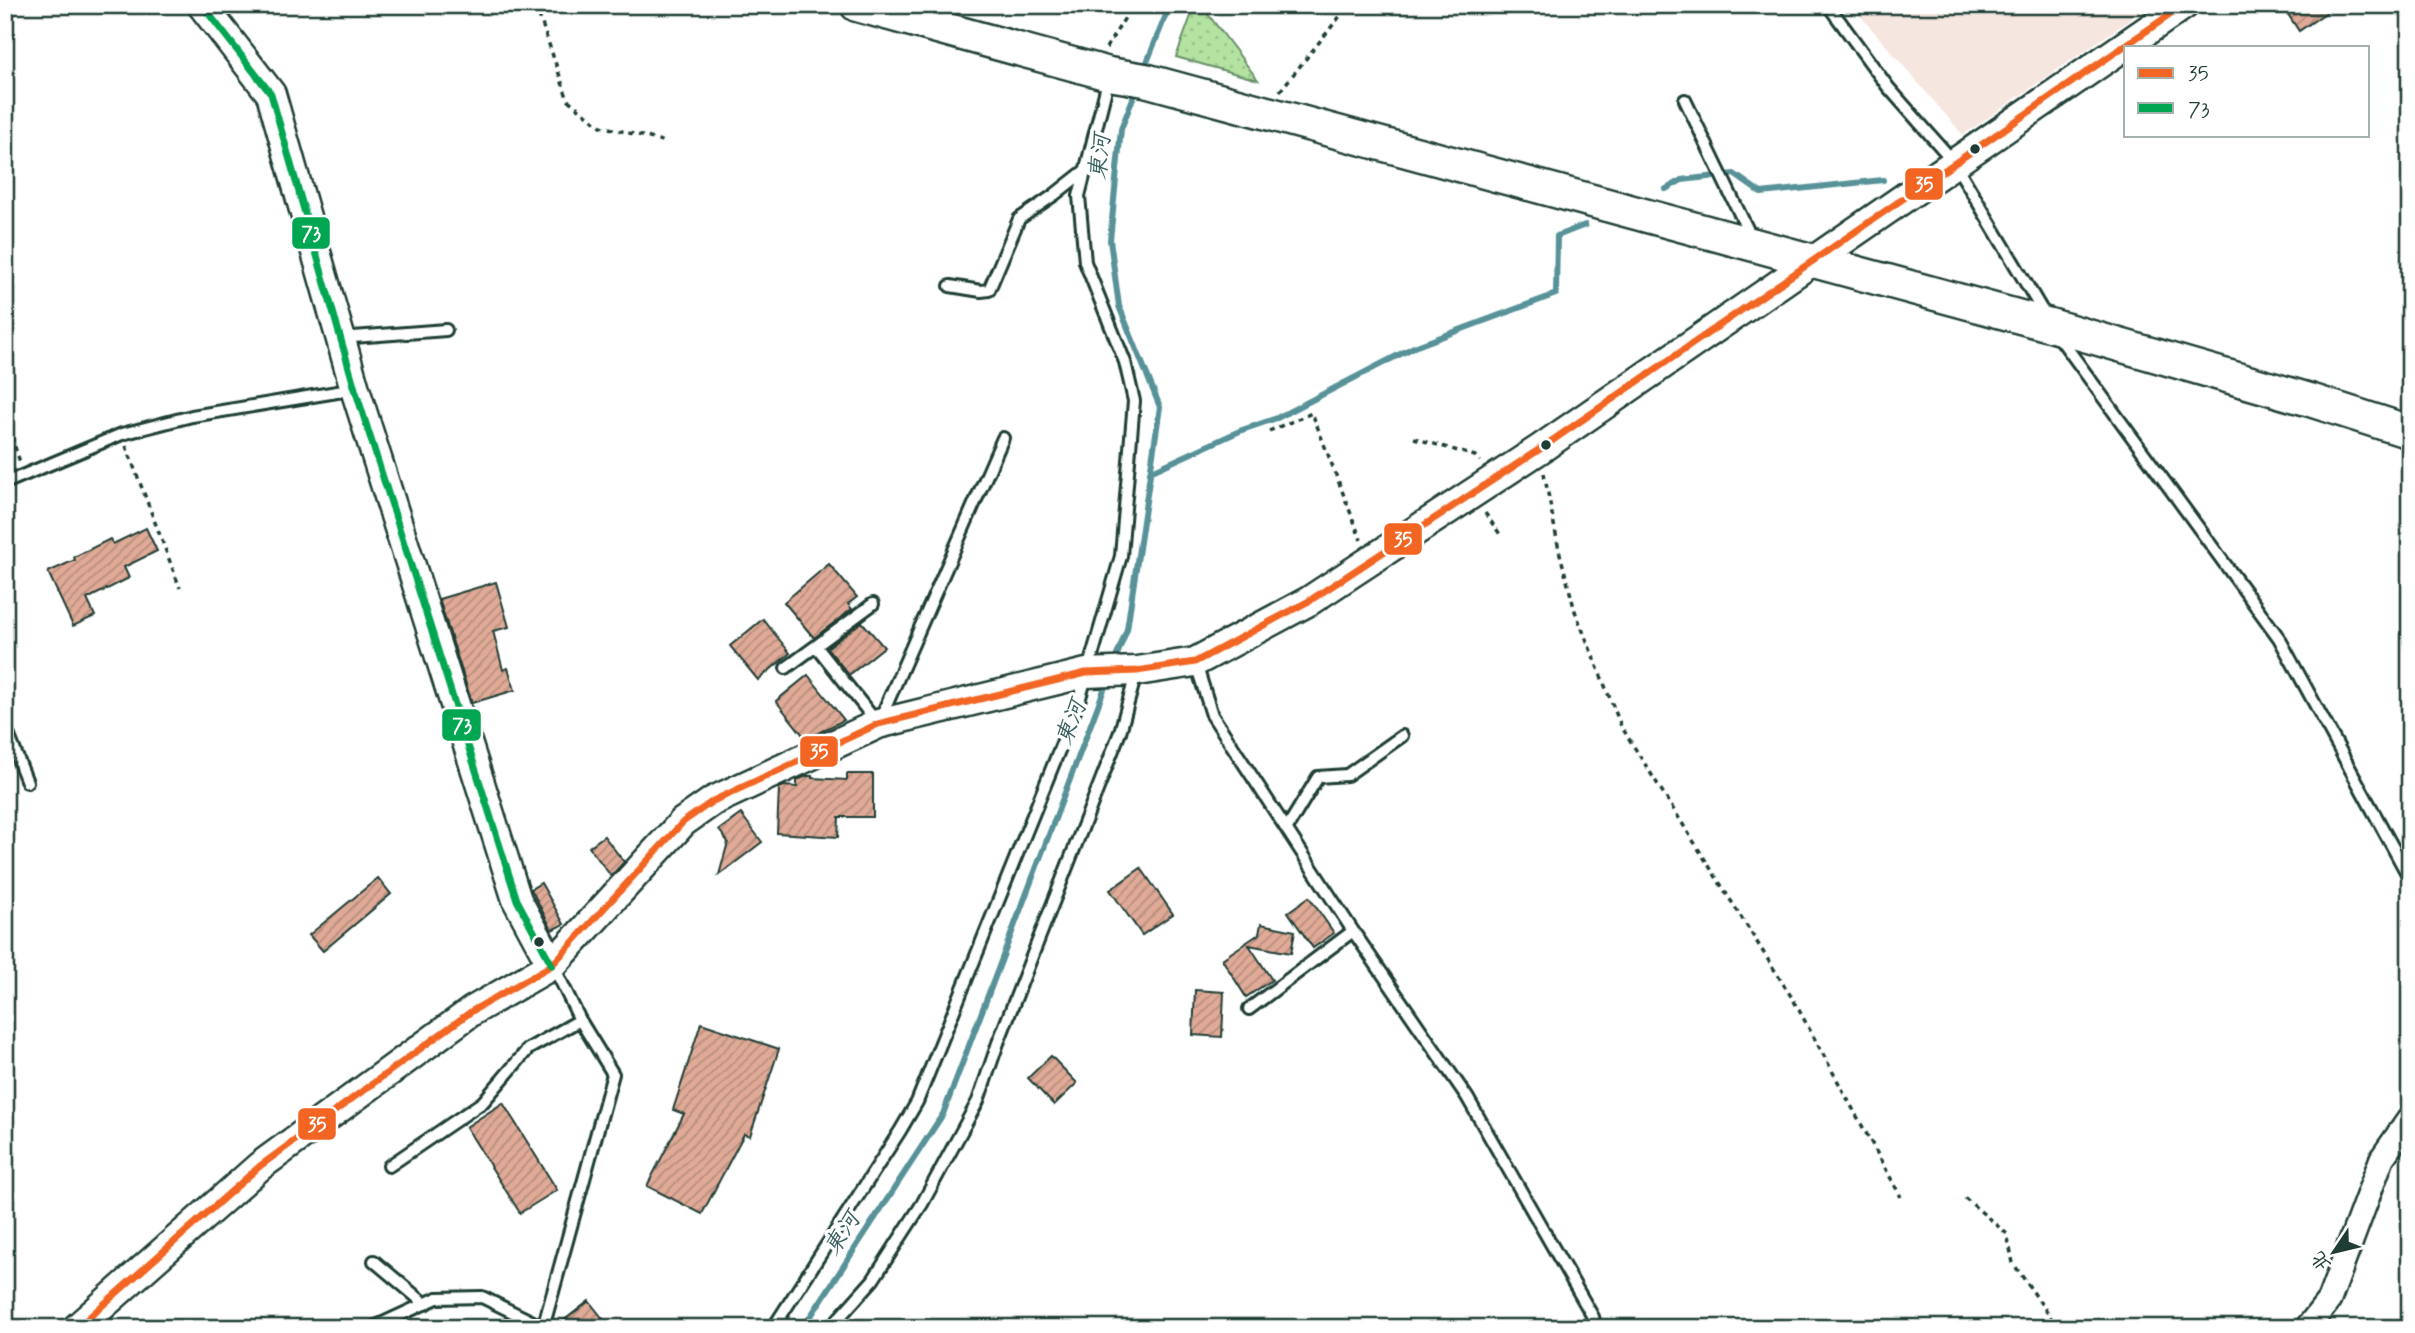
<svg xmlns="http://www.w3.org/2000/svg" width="2415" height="1333" font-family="Mynerve,'LXGW WenKai TC',sans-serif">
<defs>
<pattern id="grass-dots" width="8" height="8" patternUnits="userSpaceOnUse" patternTransform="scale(1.75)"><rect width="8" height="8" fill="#b3e2a1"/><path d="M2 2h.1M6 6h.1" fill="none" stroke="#9ac38b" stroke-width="1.8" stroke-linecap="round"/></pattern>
<pattern id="building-hatch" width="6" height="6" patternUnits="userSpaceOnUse" patternTransform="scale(1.75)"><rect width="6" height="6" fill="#e0aa97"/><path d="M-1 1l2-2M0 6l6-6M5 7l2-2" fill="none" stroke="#b58c7c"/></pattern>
</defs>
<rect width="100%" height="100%" fill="#fff"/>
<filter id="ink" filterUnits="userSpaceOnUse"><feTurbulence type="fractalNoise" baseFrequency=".0143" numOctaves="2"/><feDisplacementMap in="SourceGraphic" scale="14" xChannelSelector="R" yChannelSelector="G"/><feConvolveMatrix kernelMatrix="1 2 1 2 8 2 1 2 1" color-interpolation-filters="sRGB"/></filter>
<g filter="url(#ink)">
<!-- built -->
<path fill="#f6e6e0" d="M1851,5h300l-188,130z"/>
<!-- grass -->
<path fill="url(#grass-dots)" stroke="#69906a" stroke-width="2" d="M1195,5h6l57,75 -82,-23z"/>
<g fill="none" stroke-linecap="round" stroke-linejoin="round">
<!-- stream -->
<path stroke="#589299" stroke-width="6" d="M1143,72l27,-67
M1666,189l16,-9 52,-6 27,19 122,-13
M1150,472l92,-42 35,-12 137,-71 142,-53 1,-58 28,-11
M1114,663l13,-34 33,-222 -41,-101 -9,-66 11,-111 16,-41
M803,1328l140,-214 165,-435"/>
</g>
<!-- building -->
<path fill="url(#building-hatch)" stroke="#1f3d34" stroke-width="2" d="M2282,5h55l-38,26z
M146,528l11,23 -33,16 5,11 -42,21 8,17 -22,10 -25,-54 27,-12 -1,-3 36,-18 3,5z
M829,564l28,33 -9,7 4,5 -38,29 -30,-36z
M496,582l13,45 -16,4 10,39 5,-2 7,22 -43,13 -33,-104z
M763,619l27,34 -32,27 -28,-34z
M862,622l22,25 -35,28 -22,-27z
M808,675l36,45 -38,19 -30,-38z
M847,774h26v43h-34l-1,20 -61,-4 2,-45 5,-2 13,1v-7l10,-4h5v2l35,2z
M741,814l21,28 -43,33 9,-33 -9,-12z
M604,836l20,26 -13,14 -22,-29z
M1141,868l32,46 -31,21 -32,-45z
M378,878l13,16 -68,57 -14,-16z
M541,883l23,41 -12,6 -21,-41z
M1309,897l25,36 -21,15 -25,-36z
M1261,924l34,7 -4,22 -42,-8 23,35 -26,17 -24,-38 37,-25z
M1195,990l29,2 -2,45 -29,-2z
M701,1023l78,26 -29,87 -6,-2 -42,80 -55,-28 37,-72 -11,-4z
M1051,1056l26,27 -23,22 -26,-27z
M503,1103l54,87 -37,23 -54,-86z
M589,1301l21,27h-56z"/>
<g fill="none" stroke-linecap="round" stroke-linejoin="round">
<!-- service casing -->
<g stroke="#1f3d34" stroke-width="16">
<path id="service" d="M1828,5l60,82 66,75 92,155
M1685,100l67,139
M950,286l31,5 8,-1 30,-71 35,-24 33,-26
M2059,337l220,301 131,241
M340,338l106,-8
M5,483l117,-49 70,-18 163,-27
M873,604l-57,42 62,78 125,-286
M1196,664l16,51 141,216 114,166 126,220 3,11
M786,668l30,-22
M5,726l22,56
M1287,828l31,-51 29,-2 55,-39
M1249,1009l104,-78
M389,1166l94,-64 45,-53 52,-29
M374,1261l51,43
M372,1328l65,-30 45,-1 61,30
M543,1328l70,-254 -33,-54 -26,-53
M773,1328l127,-197 17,-29 162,-401 42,-145 13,-155 -9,-39 -40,-100 -6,-66 30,-119
M830,1328l43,-48 49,-76 56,-103 20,-58 122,-311 16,-58"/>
</g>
<!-- minor casing -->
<g stroke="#1f3d34" stroke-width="28">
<path id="minor" d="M2307,1328l22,-28 53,-142 28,-40"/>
</g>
<!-- tertiary casing -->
<g stroke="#1f3d34" stroke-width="33">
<path id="tertiary" d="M202,5l69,89 84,295 162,511 35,65
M77,1328l183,-162 212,-155 80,-46 131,-143 30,-21 165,-77 208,-51 51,-2 58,-9 114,-61 231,-152 644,-444"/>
</g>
<!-- secondary casing -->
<g stroke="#1f3d34" stroke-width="37">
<path id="secondary" d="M857,5l252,69 36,6 905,245 260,75 100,32"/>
</g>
<!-- path -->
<path stroke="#1f3d34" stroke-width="3.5" stroke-dasharray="5 5" stroke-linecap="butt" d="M539,5v10l29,85 33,26 65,16
M1106,48l27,-43
M1280,91l69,-86
M5,418l15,44
M1269,431l43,-18 49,127
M1414,438l61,18 5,5
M126,446l54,142
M1544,473l15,77 16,61 46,115 173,275 107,196
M1485,513l17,24
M1965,1198l42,36 6,29 45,65"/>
<!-- service -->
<use href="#service" stroke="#fff" stroke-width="10"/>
<!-- minor -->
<use href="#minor" stroke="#fff" stroke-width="23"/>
<!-- tertiary -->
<use href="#tertiary" stroke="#fff" stroke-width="28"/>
<!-- secondary -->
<use href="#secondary" stroke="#fff" stroke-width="32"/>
<!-- bus-1 casing -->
<g stroke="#fff" stroke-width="12">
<path id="bus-1" d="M77,1328l183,-162 212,-155 80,-46 131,-143 30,-21 165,-77 208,-51 51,-2 58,-9 114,-61 231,-152 644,-444"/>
</g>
<!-- bus-2 casing -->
<g stroke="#fff" stroke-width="12">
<path id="bus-2" d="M202,5l69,89 84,295 162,511 35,65"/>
</g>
<!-- bus-1 -->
<use href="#bus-1" stroke="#f26522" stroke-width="7"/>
<!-- bus-2 -->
<use href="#bus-2" stroke="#00a651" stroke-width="7"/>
</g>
</g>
<!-- markers -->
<g fill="#1f3d34" stroke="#fff" stroke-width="2.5">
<circle cx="1975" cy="149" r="6"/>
<circle cx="1546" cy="445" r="6"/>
<circle cx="539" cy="942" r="6"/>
</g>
<g text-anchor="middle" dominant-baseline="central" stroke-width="7" stroke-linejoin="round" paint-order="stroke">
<!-- water labels -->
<g font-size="23" font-style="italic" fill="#37605e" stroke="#fff">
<text transform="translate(1101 157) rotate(-84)">東河</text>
<text transform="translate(1072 723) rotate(-69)">東河</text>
<text transform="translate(843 1234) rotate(-57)">東河</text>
</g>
</g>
<g stroke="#fff" stroke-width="2.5">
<rect x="1904" y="167" width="40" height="34" rx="7" fill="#f26522"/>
<rect x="291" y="216" width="40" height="34" rx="7" fill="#00a651"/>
<rect x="1383" y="522" width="40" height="34" rx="7" fill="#f26522"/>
<rect x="441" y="708" width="41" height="34" rx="7" fill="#00a651"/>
<rect x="799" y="735" width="40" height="33" rx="7" fill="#f26522"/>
<rect x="297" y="1107" width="40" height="34" rx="7" fill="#f26522"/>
</g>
<g font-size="19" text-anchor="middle" font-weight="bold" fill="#fff">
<text x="1924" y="191">35</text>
<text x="311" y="240">73</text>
<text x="1403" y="546">35</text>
<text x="462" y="732">73</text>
<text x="819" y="758">35</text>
<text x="317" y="1131">35</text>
</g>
<!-- margin -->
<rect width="2415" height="1333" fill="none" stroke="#fff" stroke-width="28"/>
<rect x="14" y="14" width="2387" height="1305" fill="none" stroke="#1f3d34" stroke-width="2.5" filter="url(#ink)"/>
<!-- legend -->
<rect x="2124" y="46" width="245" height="91" fill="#ffffff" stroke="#a5b1ae" stroke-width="2"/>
<rect x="2138" y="68" width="35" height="10" fill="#f26522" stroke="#a5b1ae" stroke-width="2"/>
<text x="2188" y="80" font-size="21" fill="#1f3d34">35</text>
<rect x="2138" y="103" width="35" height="10" fill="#00a651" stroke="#a5b1ae" stroke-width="2"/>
<text x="2188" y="116" font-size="21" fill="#1f3d34">73</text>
<!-- north arrow -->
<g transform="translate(2334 1252) rotate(235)" stroke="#ffffff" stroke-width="5" paint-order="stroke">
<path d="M0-5L12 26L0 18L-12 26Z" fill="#1f3d34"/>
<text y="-10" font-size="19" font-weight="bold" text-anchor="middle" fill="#1f3d34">北</text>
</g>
</svg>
